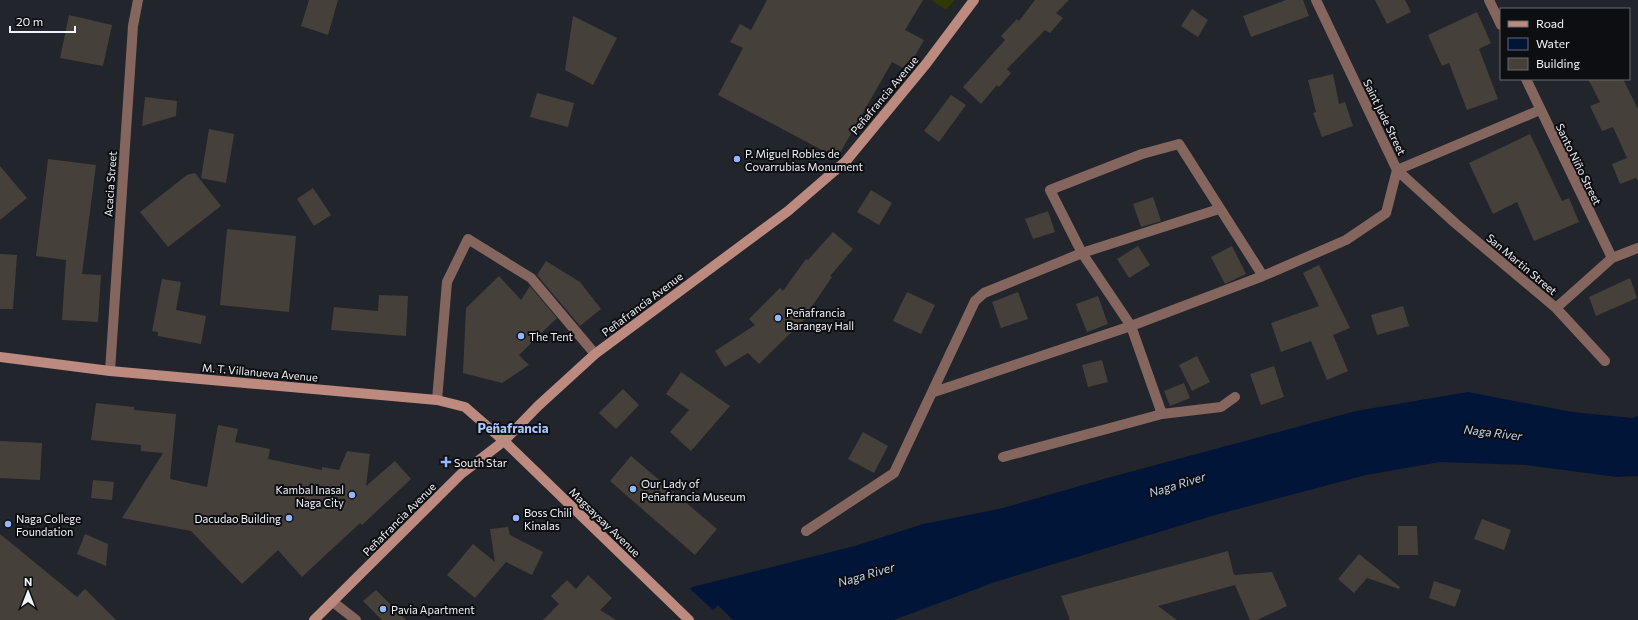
<svg xmlns="http://www.w3.org/2000/svg" width="1638" height="620" font-family="Commissioner,sans-serif">
<rect width="100%" height="100%" fill="#22252c"/>
<!-- green -->
<path fill="#313802" d="M931,0h24l-9,10z"/>
<!-- water -->
<path fill="#011538" d="M1468,392l104,20 60,6 6,-2v60l-21,1 -91,-12 -86,-3 -74,13 -151,40 -220,67 -101,38h-238l36,-33 163,-41 68,-22 80,-16 108,-31 245,-66z"/>
<!-- pier -->
<path fill="#22252c" d="M689,588l24,22 5,-5 15,15h-79z"/>
<!-- building -->
<path fill="#46403a" d="M309,0h29l-10,35 -27,-9z
M767,0h156l-18,30 19,10 -17,30 -15,-8 -55,96 -119,-63 25,-47 -13,-6 10,-18 11,6z
M1035,0h34l-13,13 7,5 -13,15 -5,-3 -38,39 4,4 -12,14 -2,-2 -16,19 -18,-17 42,-47 -4,-4 16,-17 2,2z
M1286,0h17l6,16 -58,21 -8,-21z
M1375,0h30l6,12 -24,12z
M1192,9l16,11 -10,17 -17,-11z
M1477,12l14,31 -12,6 19,50 -31,11 -18,-47 -7,3 -14,-31z
M69,15l43,10 -9,41 -43,-8z
M573,16l44,22 -24,47 -28,-15z
M1333,74l6,30 6,-2 8,24 -31,11 -9,-24 3,-1 -8,-32z
M1588,79h35l15,30v72l-2,-3 -16,6 -8,-20 15,-6 -14,-31 -11,4 -12,-25 10,-4z
M537,93l37,10 -6,24 -38,-10z
M951,95l15,10 -27,37 -15,-11z
M145,97l32,4 -1,15 -34,10z
M209,129l25,5 -8,49 -25,-5z
M1530,134l32,67 7,-3 10,24 -45,19 -17,-39 -24,12 -24,-51z
M48,159l48,6 -14,109 19,1 -3,47 -36,-2 4,-60 -30,-4z
M0,166l27,32 -27,22z
M195,173l26,33 -53,41 -28,-35 47,-37z
M313,188l18,27 -17,11 -17,-27z
M871,190l21,13 -13,22 -22,-13z
M1153,197l8,24 -20,6 -8,-23z
M1048,211l7,21 -22,7 -8,-20z
M227,229l69,7 -7,76 -69,-7z
M833,232l20,17 -23,27 2,1 -26,38 2,1 -49,48 -11,-11 -23,14 -10,-16 40,-26 -6,-6 31,-31 3,3 23,-32 2,1z
M1138,246l12,19 -21,13 -12,-19z
M1232,246l14,28 -21,10 -14,-27z
M0,254l17,1 -4,54h-13z
M546,261l34,21 21,27 -21,17 -43,-51z
M1319,265l31,63 -17,7 15,36 -21,9 -16,-39 -30,11 -10,-29 48,-17 -16,-33z
M499,276l22,24 9,-14 27,32 -38,37 10,10 -27,18 -39,-10 3,-65z
M1630,278l7,20 -41,18 -7,-19z
M162,279l19,3 -5,28 30,6 -5,28 -43,-8v-4l-6,-1z
M907,292l28,13 -14,29 -28,-13z
M1018,292l10,27 -27,9 -9,-26z
M379,295l29,1 -2,40 -75,-6 3,-23 44,4z
M1098,296l10,28 -21,8 -11,-28z
M1403,306l6,20 -32,9 -6,-20z
M1197,356l13,26 -18,9 -13,-26z
M1102,360l6,22 -20,5 -6,-22z
M1274,366l10,31 -23,8 -11,-31z
M681,372l49,34 -39,45 -21,-19 19,-22 -23,-16z
M1184,383l6,15 -20,8 -6,-15z
M623,389l16,16 -23,24 -17,-16z
M96,403l38,4v3l42,4 -6,65 37,8 11,-62 20,4 -3,13 35,7 -2,10 54,11v-3l17,3 8,-19 23,3 -4,32 29,-25 16,18 -49,46 -2,-2 -58,54 -24,-27 -36,34 -51,-53 -69,-13 41,-65 -22,-2v-6l-50,-5z
M863,432l25,14 -14,27 -26,-14z
M0,441l42,2 -2,37 -40,-2z
M631,456l86,73 -22,26 -85,-74z
M93,480l21,2 -2,18 -21,-2z
M1482,519l29,11 -7,20 -30,-11z
M1398,526h19l1,29h-20z
M508,527l2,8 33,17 -11,23 -26,-13 -31,36 -28,-23 26,-31 22,18 -5,-33z
M0,534l77,63 8,-8 31,31h-116z
M85,534l23,10 -2,22 -29,-12z
M1228,551l6,24 38,-3 15,34 -30,14h-7l-15,-35 -77,21 19,14h-107l-9,-24z
M1359,554l41,33 -1,2 -32,-11 -13,15 -16,-14z
M588,575l24,23 -12,12 16,10h-73l16,-16 -8,-8 16,-16 9,9z
M1434,581l27,9 -6,17 -26,-9z
M376,590l30,30h-24l-19,-19z"/>
<g fill="none" stroke-linecap="round" stroke-linejoin="round">
<!-- minor -->
<path stroke="#85665f" stroke-width="10" d="M1316,0l81,170 58,53 101,85 56,-50 26,-10
M1489,0l12,25
M1526,79l86,179
M1397,170l143,-60
M1556,308l49,53
M110,371l23,-345 5,-26
M934,392l197,-66 132,-50 83,-36 40,-27 11,-43
M437,400l10,-118 21,-43 63,39 64,76
M1162,414l-31,-88 -49,-73 -32,-63 92,-36 37,-10 84,132
M1003,457l159,-43 59,-7 14,-10
M806,531l88,-58 81,-172 9,-8 98,-40 137,-44
M333,602l23,18"/>
<!-- secondary -->
<path stroke="#bc8a7f" stroke-width="10" d="M0,357l110,14 327,29 28,7 39,34 185,179
M314,620l147,-146 43,-33 34,-35 57,-52 193,-143 58,-50 80,-97 48,-64"/>
</g>
<!-- markers -->
<g fill="#93b7fd" stroke="#0d0e11" stroke-width="1.5">
<circle cx="737" cy="159" r="4"/>
<circle cx="778" cy="318" r="4"/>
<circle cx="521" cy="336" r="4"/>
<path d="M444 456h4v4h4v4h-4v4h-4v-4h-4v-4h4z"/>
<circle cx="633" cy="489" r="4"/>
<circle cx="352" cy="495" r="4"/>
<circle cx="289" cy="518" r="4"/>
<circle cx="516" cy="518" r="4"/>
<circle cx="8" cy="524" r="4"/>
<circle cx="383" cy="609" r="4"/>
</g>
<g text-anchor="middle" dominant-baseline="central" stroke-width="4" stroke-linejoin="round" paint-order="stroke">
<!-- street labels -->
<g font-size="11" fill="#f1f3f8" stroke="#0d0e11">
<text transform="translate(884 95) rotate(-50)">Peñafrancia Avenue</text>
<text transform="translate(1385 117) rotate(64)">Saint Jude Street</text>
<text transform="translate(1579 164) rotate(64)">Santo Niño Street</text>
<text transform="translate(110 184) rotate(-86)">Acacia Street</text>
<text transform="translate(1522 264) rotate(40)">San Martin Street</text>
<text transform="translate(642 304) rotate(-37)">Peñafrancia Avenue</text>
<text transform="translate(260 372) rotate(5)">M. T. Villanueva Avenue</text>
<text transform="translate(399 519) rotate(-45)">Peñafrancia Avenue</text>
<text transform="translate(605 522) rotate(44)">Magsaysay Avenue</text>
</g>
<!-- poi labels -->
<g font-size="11" fill="#f1f3f8" stroke="#0d0e11" text-anchor="start">
<text x="745" y="153">P. Miguel Robles de<tspan x="745" dy="13">Covarrubias Monument</tspan></text>
<text x="786" y="312">Peñafrancia<tspan x="786" dy="13">Barangay Hall</tspan></text>
<text x="529" y="336">The Tent</text>
<text x="454" y="462">South Star</text>
<text x="641" y="483">Our Lady of<tspan x="641" dy="13">Peñafrancia Museum</tspan></text>
<text x="344" y="489" text-anchor="end">Kambal Inasal<tspan x="344" dy="13">Naga City</tspan></text>
<text x="524" y="512">Boss Chili<tspan x="524" dy="13">Kinalas</tspan></text>
<text x="16" y="518">Naga College<tspan x="16" dy="13">Foundation</tspan></text>
<text x="281" y="518" text-anchor="end">Dacudao Building</text>
<text x="391" y="609">Pavia Apartment</text>
</g>
<!-- water labels -->
<g font-size="12" font-style="italic" fill="#c0d4f4" stroke="#0d0e11">
<text transform="translate(1493 432) rotate(7)">Naga River</text>
<text transform="translate(1177 484) rotate(-17)">Naga River</text>
<text transform="translate(866 574) rotate(-16)">Naga River</text>
</g>
<!-- quarter labels -->
<g font-size="13" font-weight="bold" fill="#adc9fd" stroke="#0d0e11">
<text x="513" y="428">Peñafrancia</text>
</g>
</g>
<!-- legend -->
<rect x="1500" y="8" width="130" height="72" fill="#0d0e11" stroke="#686a6d"/>
<rect x="1508" y="21" width="20" height="6" fill="#bc8a7f" stroke="#686a6d"/>
<text x="1536" y="28" font-size="12" fill="#f1f3f8">Road</text>
<rect x="1508" y="38" width="20" height="12" fill="#011538" stroke="#686a6d"/>
<text x="1536" y="48" font-size="12" fill="#f1f3f8">Water</text>
<rect x="1508" y="58" width="20" height="12" fill="#46403a" stroke="#686a6d"/>
<text x="1536" y="68" font-size="12" fill="#f1f3f8">Building</text>
<!-- north arrow -->
<g transform="translate(28 592)" stroke="#0d0e11" stroke-width="3" paint-order="stroke">
<path d="M0-3L7 15L0 10L-7 15Z" fill="#f1f3f8"/>
<text y="-6" font-size="11" font-weight="bold" text-anchor="middle" fill="#f1f3f8">N</text>
</g>
<!-- scale -->
<path d="M10 26v6h65v-6" fill="none" stroke="#f1f3f8" stroke-width="2"/>
<text x="16" y="26" font-size="12" fill="#f1f3f8" stroke="#0d0e11" stroke-width="3" paint-order="stroke">20 m</text>
</svg>
